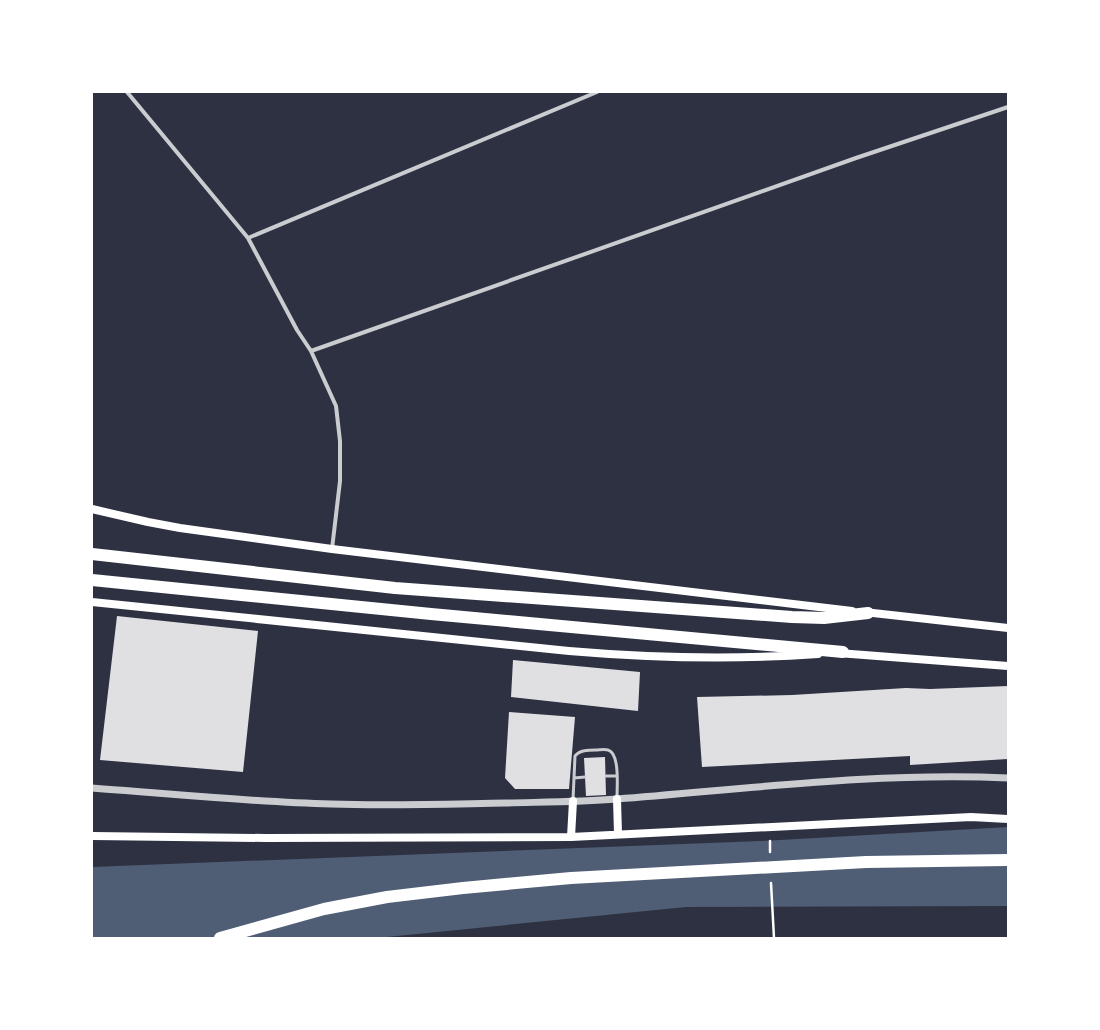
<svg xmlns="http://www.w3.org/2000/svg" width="1100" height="1030" font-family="Overpass,sans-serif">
<rect width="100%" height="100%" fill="#2d3142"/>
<!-- water -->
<path fill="#4f5d75" d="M1008,827v79l-322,1 -309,31h-285v-71l668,-26z"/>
<!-- building -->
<path fill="#e0e0e3" d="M117,616l141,15 -15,141 -143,-12z
M513,660l127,12 -2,39 -127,-14z
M1008,686v73l-98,6v-9l-208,11 -5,-70 95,-2 114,-7 24,1z
M509,712l66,5 -6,72h-54l-10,-11z
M605,757l1,38 -20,1 -2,-38z"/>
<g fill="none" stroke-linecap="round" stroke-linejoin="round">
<!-- path -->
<path stroke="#fff" stroke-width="2.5" d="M770,841v11
M771,883l3,55"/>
<!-- service -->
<path stroke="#caccd0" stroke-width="3" d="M606,776h11
M574,778l11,-1
M573,800l2,-44c5,-6 13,-6 21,-6 3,0 9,-1 12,0 12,3 9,37 9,47"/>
<!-- minor -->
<path stroke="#caccd0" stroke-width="4" d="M127,92l121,146 49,92 14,21 25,55 4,35v40l-8,68
M248,238l349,-146
M311,351l545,-193 152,-51"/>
<!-- tertiary -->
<path stroke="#caccd0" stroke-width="7" d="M92,788c80,6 159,14 239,16 59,2 117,0 175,-1 37,-1 74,-1 111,-4 130,-10 260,-27 391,-21"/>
<!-- secondary -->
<path stroke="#fff" stroke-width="8" d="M92,509l56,13 32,6 152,21 520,62
M92,602l477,49c83,7 166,9 249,3
M864,612l144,16
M838,653l170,13
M617,799l1,35
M92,836l173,2 306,-1 400,-20 37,2
M571,837l2,-36"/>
<!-- motorway -->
<path stroke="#fff" stroke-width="12" d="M92,554l303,34 397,29 32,1 44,-5
M92,580l339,34 412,38
M220,938l104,-29 63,-12 76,-9 108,-10 295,-16 142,-2"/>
</g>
<!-- border -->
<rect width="1100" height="1030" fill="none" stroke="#ffffff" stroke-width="186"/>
</svg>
